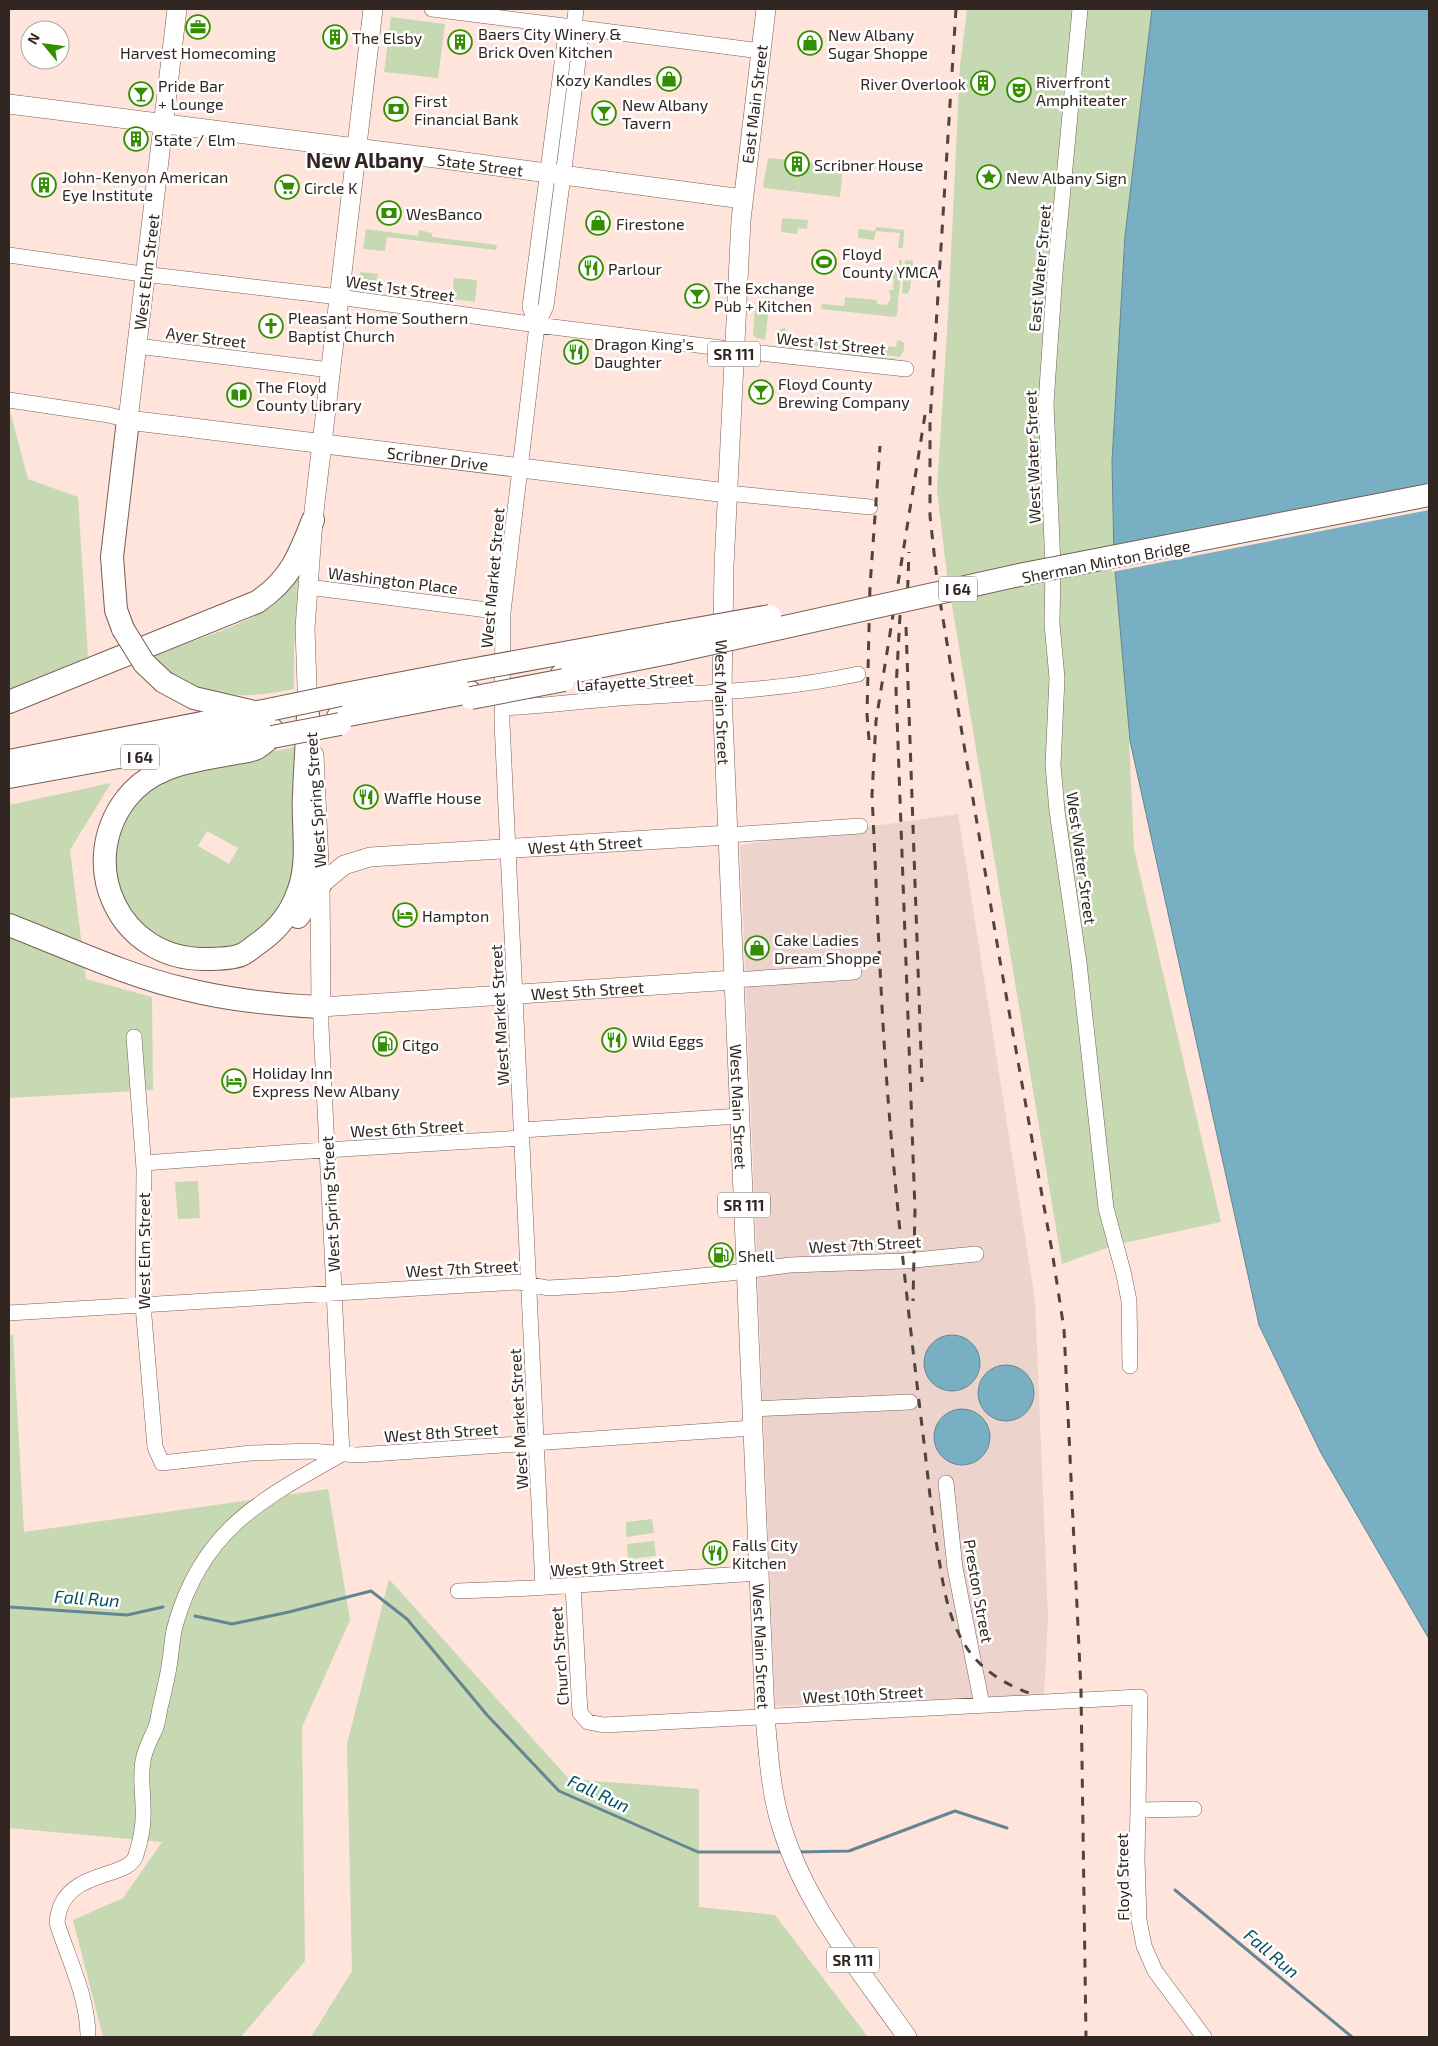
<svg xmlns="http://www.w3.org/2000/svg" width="1438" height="2046" font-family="'Exo 2',sans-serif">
<rect width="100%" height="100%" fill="#fee4db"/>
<!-- industrial -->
<path fill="#ecd3cc" d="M958,814l77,486 13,317 -4,80 -269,9 -35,-861z"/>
<!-- green -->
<path fill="#c6d9b2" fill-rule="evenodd" d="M967,9h185l-27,227 -13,225 2,98 14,157 6,133 87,373 -106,23 -53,19 -115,-689 -10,-85 11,-174 12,-250z
M391,17l54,7 -7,54 -54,-6z
M768,158l75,7 -3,32 -76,-9 -1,-2z
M782,218l26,2 -1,9 -9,-1 -1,6 -16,-2z
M876,227l28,3 -1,18h-5l2,-15 -24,-2 -2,9 -16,-2v-9l17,2z
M366,229l52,7 1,-6 13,3v4l65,8 -1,5 -109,-13 -2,14 -22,-2z
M899,260h3l-5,55 -2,2 -74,-8 1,-5 22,2 1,-9 32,3v4l10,1 4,-7 -2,-8h4l1,-11 -4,-1 1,-10 8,1z
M905,260l8,1 -3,28 -3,5 -5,-1z
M360,272l18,2 -2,9 5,3 -1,4 -22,-3z
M454,278l23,2 -2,22 -23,-3z
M757,306l12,1 -4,33 -9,-2 -3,-3 2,-27z
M785,328l2,8 109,11 1,-6 3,-1 4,3v7l-4,7 -122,-16 1,-11z
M779,344l119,15 -6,1 -107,-13z
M9,411h1l18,68 50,18 10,160 -79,32z
M302,571l-8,75v43c-61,12 -96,10 -143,-33 36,-14 90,-29 121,-50 12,-9 21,-22 30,-35z
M295,747l2,99 -10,56 -42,41 -19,7h-42l-37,-17 -34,-50 5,-57 20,-31 43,-26zM207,831l31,17 -9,16 -31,-18z
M111,783l-41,67 16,129 66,18 1,93 -144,8v-293z
M198,1181l2,37 -22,1 -3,-37z
M9,1335h4l11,197 304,-43 22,131 -48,107 3,234 -64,76h-138l-30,-117 50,-22 39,-56 -153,-14z
M652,1519l2,14 -28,4v-15z
M654,1541l2,15 -28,3 -1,-15z
M389,1579l180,200 130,10v118l76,8 93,122h-557l41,-66 -5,-227z"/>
<!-- water -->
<path fill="#78afc3" stroke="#638692" d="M1152,9h277v1630l-108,-186 -62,-128 -129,-584 -16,-182 -2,-98 13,-225z
M924 1363a28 28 0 1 1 56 0a28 28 0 1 1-56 0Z
M978 1393a28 28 0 1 1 56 0a28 28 0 1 1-56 0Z
M934 1437a28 28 0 1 1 56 0a28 28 0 1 1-56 0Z"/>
<!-- pier -->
<path fill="#fee4db" d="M1429,488v22l-317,62 -1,-13z"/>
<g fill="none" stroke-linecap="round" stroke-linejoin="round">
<!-- stream -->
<path stroke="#638692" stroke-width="3" d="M9,1607l118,8 36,-8
M195,1616l37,8 57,-12 82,-21 36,28 80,96 72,76 139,61h86
M798,1852l51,-1 106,-40 52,17
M1175,1890l177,147"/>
<!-- minor casing -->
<g stroke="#795e54" stroke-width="16">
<path id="minor" d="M432,9l329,42
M1080,9l-25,264 -9,130 7,163 -1,58 5,54 -4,87 4,46 22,152 27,245 18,67 5,26 1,65
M9,255l126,18 204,24 198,28 232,29 137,15
M537,325l-7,-18 35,-266 2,-4 7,-9
M137,346l193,24
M9,400l100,15 19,5
M727,493l143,14
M308,587l195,25
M502,708c39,-2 79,-7 118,-10 80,-5 160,-7 238,-24
M728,835l132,-9
M734,980l120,-8
M134,1037l10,132 -1,136 12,142 7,16 89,-10 60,-2 46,4 396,-27
M522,1130l218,-14
M144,1163l149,-11 229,-14
M9,1313l508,-31 31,6 71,-4 111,-11 60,-8 114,-4 72,-7
M752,1409l158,-7
M946,1483l9,85 27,137
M573,1585l7,128 8,9 16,3 536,-28 -3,162 2,61 5,26 11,25 49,66
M543,1587l-37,-779 -4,-86 1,-110 34,-287 9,-19 34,-260 -6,-18 2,-19
M458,1591l74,-3 227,-15
M1139,1810l55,-1
M88,2037c0,-40 -19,-76 -31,-114 4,-56 72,-42 79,-68 5,-15 8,-33 7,-48 0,-16 -3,-30 0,-46 2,-13 8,-22 13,-34 2,-6 3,-13 4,-19 4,-16 8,-32 10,-48 2,-12 2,-25 6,-37 27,-94 86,-124 166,-169l-21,-428v-19"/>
</g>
<!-- major casing -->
<g stroke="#795e54" stroke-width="20">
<g id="major">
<path id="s1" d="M177,9l-49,411 599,73"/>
<path id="s2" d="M766,9l-25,211 -17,346 -2,127 43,1023c3,33 5,66 13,98 22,85 80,153 129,223"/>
<path id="s3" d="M9,104l426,54 308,41"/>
<path d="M308,715l-3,-87 8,-108 60,-511"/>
<path id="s4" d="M314,755l6,130 1,122 413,-27"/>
<path id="s5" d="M320,885l24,-20 26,-8 358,-22"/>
</g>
</g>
<!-- highway casing -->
<g stroke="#795e54" stroke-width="24">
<path id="highway" d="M123,629l-7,-19 -4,-53 16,-137
M553,655l115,-21
M562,674l106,-21
M164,682l30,16 56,13
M340,695l125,-24
M9,702l248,-100c33,-22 42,-46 56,-82
M338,717l132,-25
M272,737c-5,3 -10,8 -15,11 -7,4 -18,4 -26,6 -38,7 -79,11 -105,45 -50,66 -7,160 78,160 11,0 27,0 37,-4 7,-3 13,-9 19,-13 18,-13 31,-29 38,-50 12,-30 4,-66 6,-98 1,-26 3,-53 4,-79
M9,761l264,-52
M9,777l263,-48
M298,917l22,-32
M9,925c55,21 118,51 176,64 44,11 91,16 136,18"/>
</g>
<!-- minor -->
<use href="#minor" stroke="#fff" stroke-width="15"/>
<!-- major -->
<use href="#major" stroke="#fff" stroke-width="19"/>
<!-- highway -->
<use href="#highway" stroke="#fff" stroke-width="22"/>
<!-- rail -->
<path stroke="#51433e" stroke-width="3" stroke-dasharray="9 9" stroke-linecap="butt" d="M956,9l-26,413v94l8,73 62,372 52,290 12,78 17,362 5,346
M925,415l-49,306 -4,74c4,82 7,164 12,246 8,126 22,252 37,377 6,47 10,95 18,141 4,25 8,51 19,73 14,32 42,51 74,62
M901,597l-5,92 19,521 -2,91
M907,607l2,-55
M906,627l16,455
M869,740l-2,-26 3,-128 10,-140"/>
<!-- highway-bridge casing -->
<g stroke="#795e54" stroke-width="24" stroke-linecap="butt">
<path id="highway-bridge" d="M123,629l21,34 20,19
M668,634l102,-18
M668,653l356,-79 405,-79
M465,671l88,-16
M471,698l93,-18
M273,709l67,-14
M272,737l68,-13"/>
</g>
<!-- highway-bridge -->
<use href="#highway-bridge" stroke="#fff" stroke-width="22"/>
</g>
<!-- icons -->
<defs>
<g id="office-ring" transform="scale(1.25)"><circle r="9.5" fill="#fff" stroke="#348f00" stroke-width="1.5"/><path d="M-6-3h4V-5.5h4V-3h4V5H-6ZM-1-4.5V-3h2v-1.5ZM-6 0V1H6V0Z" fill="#348f00"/></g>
<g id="building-ring" transform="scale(1.25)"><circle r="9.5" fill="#fff" stroke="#348f00" stroke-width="1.5"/><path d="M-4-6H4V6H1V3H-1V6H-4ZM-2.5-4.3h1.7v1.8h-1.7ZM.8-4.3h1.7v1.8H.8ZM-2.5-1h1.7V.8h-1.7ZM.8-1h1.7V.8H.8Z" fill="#348f00"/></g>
<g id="shop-ring" transform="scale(1.25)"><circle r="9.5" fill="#fff" stroke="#348f00" stroke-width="1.5"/><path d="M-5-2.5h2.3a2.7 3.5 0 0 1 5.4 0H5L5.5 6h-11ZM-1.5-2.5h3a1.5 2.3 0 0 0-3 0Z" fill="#348f00"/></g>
<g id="theatre-ring" transform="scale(1.25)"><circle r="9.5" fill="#fff" stroke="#348f00" stroke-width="1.5"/><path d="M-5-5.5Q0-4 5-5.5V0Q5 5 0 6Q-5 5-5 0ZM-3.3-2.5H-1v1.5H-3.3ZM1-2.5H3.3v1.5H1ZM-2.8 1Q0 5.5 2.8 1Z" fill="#348f00"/></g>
<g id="bar-ring" transform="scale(1.25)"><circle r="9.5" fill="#fff" stroke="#348f00" stroke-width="1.5"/><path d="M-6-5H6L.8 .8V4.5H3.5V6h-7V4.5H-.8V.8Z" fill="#348f00"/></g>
<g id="bank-ring" transform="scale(1.25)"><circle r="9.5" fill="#fff" stroke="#348f00" stroke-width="1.5"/><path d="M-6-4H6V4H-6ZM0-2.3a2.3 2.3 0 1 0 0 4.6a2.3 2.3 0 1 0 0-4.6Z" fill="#348f00"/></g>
<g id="sight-ring" transform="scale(1.25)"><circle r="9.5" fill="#fff" stroke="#348f00" stroke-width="1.5"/><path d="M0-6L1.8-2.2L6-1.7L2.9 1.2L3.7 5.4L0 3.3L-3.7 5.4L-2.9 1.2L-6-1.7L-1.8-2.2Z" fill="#348f00"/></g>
<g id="supermarket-ring" transform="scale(1.25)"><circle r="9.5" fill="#fff" stroke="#348f00" stroke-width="1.5"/><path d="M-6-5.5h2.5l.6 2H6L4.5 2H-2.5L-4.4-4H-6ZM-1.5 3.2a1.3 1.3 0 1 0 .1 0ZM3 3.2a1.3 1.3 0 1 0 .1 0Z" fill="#348f00"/></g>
<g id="stadium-ring" transform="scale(1.25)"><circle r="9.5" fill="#fff" stroke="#348f00" stroke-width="1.5"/><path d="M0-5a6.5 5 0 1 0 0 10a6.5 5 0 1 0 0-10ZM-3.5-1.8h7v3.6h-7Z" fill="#348f00"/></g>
<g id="restaurant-ring" transform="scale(1.25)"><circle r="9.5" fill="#fff" stroke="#348f00" stroke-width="1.5"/><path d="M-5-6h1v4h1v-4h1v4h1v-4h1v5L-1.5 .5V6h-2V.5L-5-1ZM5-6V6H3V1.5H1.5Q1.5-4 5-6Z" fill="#348f00"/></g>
<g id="church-ring" transform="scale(1.25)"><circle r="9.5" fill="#fff" stroke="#348f00" stroke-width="1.5"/><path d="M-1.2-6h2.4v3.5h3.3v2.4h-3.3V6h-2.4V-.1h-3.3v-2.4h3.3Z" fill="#348f00"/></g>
<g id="library-ring" transform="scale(1.25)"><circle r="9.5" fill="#fff" stroke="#348f00" stroke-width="1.5"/><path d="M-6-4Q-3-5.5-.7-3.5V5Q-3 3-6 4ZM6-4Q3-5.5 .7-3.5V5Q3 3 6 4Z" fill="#348f00"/></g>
<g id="hotel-ring" transform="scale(1.25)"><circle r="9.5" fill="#fff" stroke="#348f00" stroke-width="1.5"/><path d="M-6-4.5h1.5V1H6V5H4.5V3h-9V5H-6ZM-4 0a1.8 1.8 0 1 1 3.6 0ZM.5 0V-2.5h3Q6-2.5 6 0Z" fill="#348f00"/></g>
<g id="fuel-ring" transform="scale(1.25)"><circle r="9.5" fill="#fff" stroke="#348f00" stroke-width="1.5"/><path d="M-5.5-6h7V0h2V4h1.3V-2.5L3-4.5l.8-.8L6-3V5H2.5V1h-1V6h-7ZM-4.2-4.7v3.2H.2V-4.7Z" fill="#348f00"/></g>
</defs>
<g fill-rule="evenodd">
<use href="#office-ring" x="198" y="27"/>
<use href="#building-ring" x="335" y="37"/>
<use href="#building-ring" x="460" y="42"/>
<use href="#shop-ring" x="810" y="43"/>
<use href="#shop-ring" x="669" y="79"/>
<use href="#building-ring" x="983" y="83"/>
<use href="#theatre-ring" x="1019" y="90"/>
<use href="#bar-ring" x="141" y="94"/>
<use href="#bank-ring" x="396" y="109"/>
<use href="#bar-ring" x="604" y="113"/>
<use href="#building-ring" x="136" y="139"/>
<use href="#building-ring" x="797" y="164"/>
<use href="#sight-ring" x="989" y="177"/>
<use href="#building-ring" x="44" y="185"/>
<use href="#supermarket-ring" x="287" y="187"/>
<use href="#bank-ring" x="389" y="213"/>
<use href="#shop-ring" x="598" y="223"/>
<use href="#stadium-ring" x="824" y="262"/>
<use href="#restaurant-ring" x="591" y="268"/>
<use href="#bar-ring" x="697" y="296"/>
<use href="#church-ring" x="271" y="326"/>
<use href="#restaurant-ring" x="576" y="352"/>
<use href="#bar-ring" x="761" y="392"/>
<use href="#library-ring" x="239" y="395"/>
<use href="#restaurant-ring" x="366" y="797"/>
<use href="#hotel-ring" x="405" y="915"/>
<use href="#shop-ring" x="757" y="948"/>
<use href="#restaurant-ring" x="614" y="1040"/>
<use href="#fuel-ring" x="385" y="1044"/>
<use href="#hotel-ring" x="234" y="1081"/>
<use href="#fuel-ring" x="721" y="1255"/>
<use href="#restaurant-ring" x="715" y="1553"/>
</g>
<g text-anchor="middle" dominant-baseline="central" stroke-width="5" stroke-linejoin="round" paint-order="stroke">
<!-- shield labels -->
<g fill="#fff" stroke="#6f6764" stroke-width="1">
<rect x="708" y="341.5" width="52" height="25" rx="4"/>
<rect x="939" y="576.5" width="38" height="25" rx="4"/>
<rect x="121" y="744.5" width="38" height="25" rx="4"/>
<rect x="718" y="1192.5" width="52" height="25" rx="4"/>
<rect x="827" y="1947.5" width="52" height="25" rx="4"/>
</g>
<g font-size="15" font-weight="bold" fill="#312621">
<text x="734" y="354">SR 111</text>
<text x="958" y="589">I 64</text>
<text x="140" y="757">I 64</text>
<text x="744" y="1205">SR 111</text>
<text x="853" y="1960">SR 111</text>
</g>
<!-- poi labels -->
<g font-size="16" fill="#312621" stroke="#fff" text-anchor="start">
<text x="478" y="33">Baers City Winery &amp;<tspan x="478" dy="18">Brick Oven Kitchen</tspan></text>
<text x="828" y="34">New Albany<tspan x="828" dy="18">Sugar Shoppe</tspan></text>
<text x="352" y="37">The Elsby</text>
<text x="198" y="52" text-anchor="middle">Harvest Homecoming</text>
<text x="652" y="79" text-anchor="end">Kozy Kandles</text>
<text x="1036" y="81">Riverfront<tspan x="1036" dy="18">Amphiteater</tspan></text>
<text x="966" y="83" text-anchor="end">River Overlook</text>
<text x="158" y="85">Pride Bar<tspan x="158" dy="18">+ Lounge</tspan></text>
<text x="414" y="100">First<tspan x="414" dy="18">Financial Bank</tspan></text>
<text x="622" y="104">New Albany<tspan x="622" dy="18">Tavern</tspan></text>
<text x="154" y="139">State / Elm</text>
<text x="814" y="164">Scribner House</text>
<text x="62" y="176">John-Kenyon American<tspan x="62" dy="18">Eye Institute</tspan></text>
<text x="1006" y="177">New Albany Sign</text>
<text x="304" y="187">Circle K</text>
<text x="406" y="213">WesBanco</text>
<text x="616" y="223">Firestone</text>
<text x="842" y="253">Floyd<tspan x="842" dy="18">County YMCA</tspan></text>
<text x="608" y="268">Parlour</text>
<text x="714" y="287">The Exchange<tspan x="714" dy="18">Pub + Kitchen</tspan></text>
<text x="288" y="317">Pleasant Home Southern<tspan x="288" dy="18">Baptist Church</tspan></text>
<text x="594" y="343">Dragon King's<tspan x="594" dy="18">Daughter</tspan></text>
<text x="778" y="383">Floyd County<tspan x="778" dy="18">Brewing Company</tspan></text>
<text x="256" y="386">The Floyd<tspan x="256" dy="18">County Library</tspan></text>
<text x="384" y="797">Waffle House</text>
<text x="422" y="915">Hampton</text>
<text x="774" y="939">Cake Ladies<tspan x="774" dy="18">Dream Shoppe</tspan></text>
<text x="632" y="1040">Wild Eggs</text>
<text x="402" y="1044">Citgo</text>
<text x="252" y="1072">Holiday Inn<tspan x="252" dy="18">Express New Albany</tspan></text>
<text x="738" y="1255">Shell</text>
<text x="732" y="1544">Falls City<tspan x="732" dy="18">Kitchen</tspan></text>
</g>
<!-- street labels -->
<g font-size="16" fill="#312621" stroke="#fff">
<text transform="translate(754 104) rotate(-83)">East Main Street</text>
<text stroke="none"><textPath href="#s3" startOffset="475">State Street</textPath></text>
<text transform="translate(1039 268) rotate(-85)">East Water Street</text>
<text transform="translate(146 272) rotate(-83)">West Elm Street</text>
<text transform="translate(400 288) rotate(8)">West 1st Street</text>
<text transform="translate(206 337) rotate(7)">Ayer Street</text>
<text transform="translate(831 343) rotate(6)">West 1st Street</text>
<text transform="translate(1032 457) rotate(-92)">West Water Street</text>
<text stroke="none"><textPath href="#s1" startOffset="726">Scribner Drive</textPath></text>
<text transform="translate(1106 561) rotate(-11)">Sherman Minton Bridge</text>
<text transform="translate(492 578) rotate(-85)">West Market Street</text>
<text transform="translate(393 580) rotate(7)">Washington Place</text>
<text transform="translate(635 681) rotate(-4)">Lafayette Street</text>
<text stroke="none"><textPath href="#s2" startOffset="695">West Main Street</textPath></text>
<text transform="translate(315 800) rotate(-94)">West Spring Street</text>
<text stroke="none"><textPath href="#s5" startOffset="274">West 4th Street</textPath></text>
<text transform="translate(1082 858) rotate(82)">West Water Street</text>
<text stroke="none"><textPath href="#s4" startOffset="519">West 5th Street</textPath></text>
<text transform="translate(499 1015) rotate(-93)">West Market Street</text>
<text stroke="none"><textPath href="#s2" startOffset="1100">West Main Street</textPath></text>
<text transform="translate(407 1128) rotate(-3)">West 6th Street</text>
<text transform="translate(330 1204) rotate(-93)">West Spring Street</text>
<text transform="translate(865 1244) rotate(-3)">West 7th Street</text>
<text transform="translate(143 1251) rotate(-90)">West Elm Street</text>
<text transform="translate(462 1268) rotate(-3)">West 7th Street</text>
<text transform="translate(518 1419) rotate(-93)">West Market Street</text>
<text transform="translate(441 1432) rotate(-4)">West 8th Street</text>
<text transform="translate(607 1566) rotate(-4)">West 9th Street</text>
<text transform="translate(979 1591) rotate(80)">Preston Street</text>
<text stroke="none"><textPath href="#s2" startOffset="1640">West Main Street</textPath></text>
<text transform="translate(559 1656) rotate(-94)">Church Street</text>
<text transform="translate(863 1694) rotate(-3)">West 10th Street</text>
<text transform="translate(1122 1877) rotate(-91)">Floyd Street</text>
</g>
<!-- water labels -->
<g font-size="18" font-style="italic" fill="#004f64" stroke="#fff">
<text transform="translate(87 1598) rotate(4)">Fall Run</text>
<text transform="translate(599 1793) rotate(25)">Fall Run</text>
<text transform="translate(1272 1953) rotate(40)">Fall Run</text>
</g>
<!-- district labels -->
<g font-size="21" font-weight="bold" fill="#312621" stroke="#fff">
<text x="365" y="159">New Albany</text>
</g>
</g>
<!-- border -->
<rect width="1438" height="2046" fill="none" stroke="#312621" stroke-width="20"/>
<!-- north arrow -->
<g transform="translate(45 45) rotate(299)"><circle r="24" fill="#ffffff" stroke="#ada8a6"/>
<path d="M0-4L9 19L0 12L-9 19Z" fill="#348f00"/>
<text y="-8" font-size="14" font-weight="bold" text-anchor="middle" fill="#312621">N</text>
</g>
</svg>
